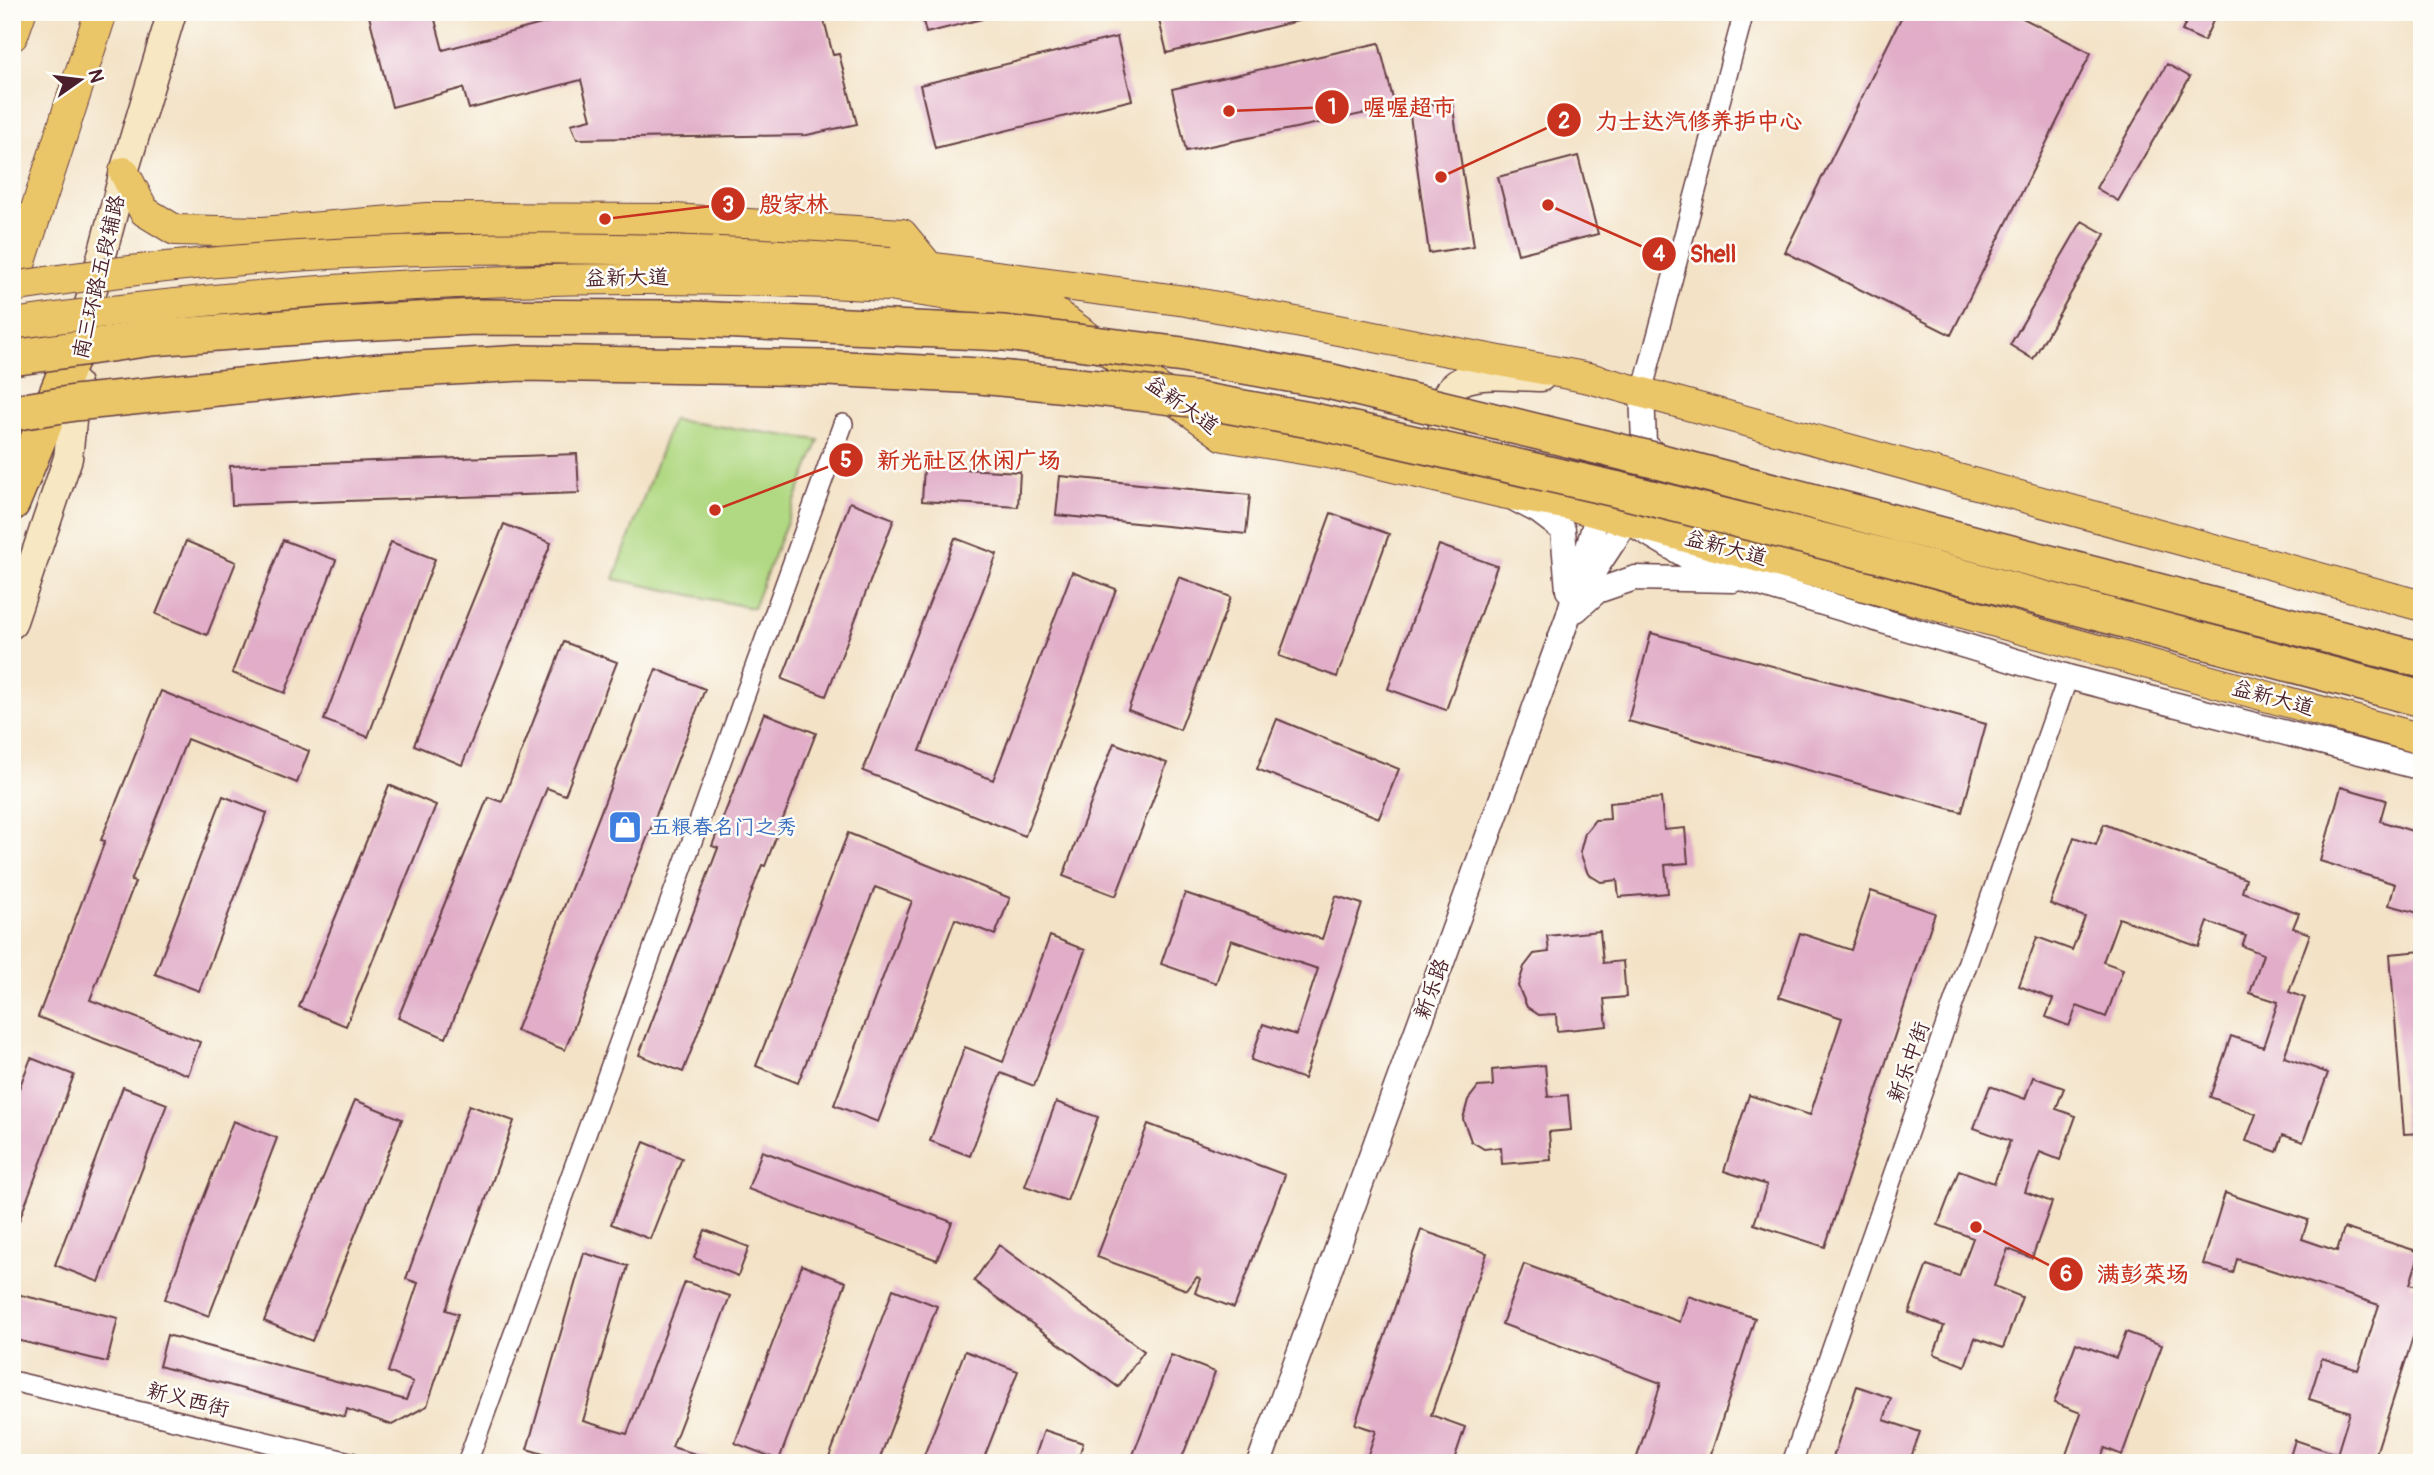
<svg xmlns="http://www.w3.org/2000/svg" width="2434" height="1475" font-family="Pangolin,'LXGW WenKai TC',sans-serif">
<rect width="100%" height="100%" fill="#fdfcf7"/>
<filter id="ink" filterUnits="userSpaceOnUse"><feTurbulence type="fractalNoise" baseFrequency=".0143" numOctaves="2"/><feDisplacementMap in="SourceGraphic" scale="14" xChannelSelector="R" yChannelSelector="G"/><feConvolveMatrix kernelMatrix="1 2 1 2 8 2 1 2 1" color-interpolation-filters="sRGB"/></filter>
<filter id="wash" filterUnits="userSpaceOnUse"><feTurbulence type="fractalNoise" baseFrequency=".00686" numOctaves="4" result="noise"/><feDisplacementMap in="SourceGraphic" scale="28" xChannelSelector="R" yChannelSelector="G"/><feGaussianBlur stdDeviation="1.57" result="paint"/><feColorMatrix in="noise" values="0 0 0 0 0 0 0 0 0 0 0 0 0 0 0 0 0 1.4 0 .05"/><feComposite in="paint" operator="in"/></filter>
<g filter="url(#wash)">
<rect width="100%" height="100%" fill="#f3e2c6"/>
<!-- green -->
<path fill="#b1d983" stroke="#7e7c57" stroke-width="2" d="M672,420l147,20 -66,168 -139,-29z"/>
<g id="blocks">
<!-- building -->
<path fill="#e1adc8" d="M368,12h65l10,38 121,-32 -1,-6h259l11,43 6,-1 18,70 -50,11 -230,4 -6,-15 20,-5 -10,-39 -112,29 -6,-21 -71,19z
M921,12h60l1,7 -56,14z
M1157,12h148l1,7 -139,34z
M1904,12h107l80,41 -140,282 -166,-83z
M2191,12h26l-13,29 -22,-10z
M1117,37l15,63 -197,48 -15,-63z
M1379,43l16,64 -209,44 -14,-62z
M2167,64l23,13 -72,124 -22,-13z
M1452,102l22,144 -45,7 -20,-145z
M1578,156l20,78 -80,20 -20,-77z
M2082,221l23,13 -72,125 -23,-14z
M577,454l2,39 -347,12 -2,-39z
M924,467l96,5 -2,35 -96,-6z
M1060,476l190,19 -4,39 -190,-19z
M850,502l44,17 -68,177 -44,-17z
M1331,513l58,21 -52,143 -58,-21z
M504,524l47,19 -89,222 -48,-20z
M955,538l42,16 -77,197 73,29 79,-208 44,17 -91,247 -162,-65z
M283,540l53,20 -51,133 -53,-20z
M186,541l50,21 -29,73 -51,-21z
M391,542l44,17 -67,178 -44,-17z
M1439,545l58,21 -51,144 -58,-21z
M1179,577l52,20 -51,133 -52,-20z
M1651,633l335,91 -24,88 -334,-91z
M564,642l53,20 -52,133 -18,-7 -101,250 -48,-20 90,-221 14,5z
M656,669l49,20 -140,361 -49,-19z
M161,691l148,60 -12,32 -110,-44 -56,142 4,1 -45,118 110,42 -12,33 -150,-58 67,-176 -4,-1z
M764,713l52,20 -51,133 -3,-1 -79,207 -44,-17 79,-207 -6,-2z
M1277,719l122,50 -20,49 -122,-49z
M1114,743l53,20 -51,133 -53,-20z
M389,785l47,20 -90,221 -47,-19z
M2341,787l45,13 -6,21 42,13v80l-33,-9 6,-21 -75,-23z
M223,796l44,17 -68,178 -44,-17z
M1661,798l3,32 21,-2 3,35 -23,2 3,28 -49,4 -2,-17 -16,2 -13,-8 -8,-22 5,-19 10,-13 15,-1 -1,-16z
M2104,824l142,55 -4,13 57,21 -6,15 17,6 -21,58 16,6 -21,59 44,16 -25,69 -20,-7 -6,17 -31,-11 10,-27 -46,-17 21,-61 32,11 15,-45 -28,-9 13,-39 -21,-8 4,-10 -38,-14 -9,25 -80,-29 -16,44 20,7 -17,48 -29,-11 -8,20 -23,-9 7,-18 -34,-13 18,-49 35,13 13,-33 -35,-13 24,-67 22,8z
M848,833l162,65 -15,37 -40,-16 -77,203 -44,-17 78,-204 -37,-14 -77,196 -42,-17z
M1871,891l64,22 -110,334 -71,-23 13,-39 -43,-14 25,-76 61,20 32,-97 -63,-21 21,-64 51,17z
M1185,893l137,46 14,-43 26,8 -58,175 -53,-19 12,-36 33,11 22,-66 -87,-29 -15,43 -55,-19z
M1600,931l3,32 20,-2 3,36 -22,2 3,27 -50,5 -1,-17 -17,1 -12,-8 -9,-21 6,-19 10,-13 15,-2 -2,-16z
M1050,936l35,14 -51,136 -33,-13 -31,83 -40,-15 35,-94 38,15z
M2422,951v182l-18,1 -14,-180z
M31,1058l43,17 -60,159 -2,-128z
M1545,1065l3,32 20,-2 3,35 -22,2 2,28 -49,4 -1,-17 -17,2 -13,-8 -8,-22 5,-19 10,-13 15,-1 -1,-16z
M2033,1077l31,11 -8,21 20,7 -16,44 -20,-8 -15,40 27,10 -20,56 -24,-9 -14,37 28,11 -19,51 -28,-10 -10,28 -31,-12 10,-28 -35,-13 18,-48 32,11 14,-38 -35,-13 21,-55 35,13 16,-42 -36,-13 16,-42 35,13z
M123,1087l44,17 -68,178 -44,-17z
M355,1100l47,19 -90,222 -48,-20z
M1056,1102l42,15 -31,84 -42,-15z
M469,1105l45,16 -68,189 12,4 -31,92 -35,19 -45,-16 -2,8 -186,-51 8,-31 239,65 7,-18 -25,-10 30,-89 -12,-4z
M233,1121l44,17 -68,178 -44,-17z
M1148,1124l137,51 -51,133 -39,-15 5,-14 -3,-2 -10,13 -90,-33z
M644,1142l38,16 -32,81 -39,-15z
M762,1151l190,71 -15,38 -189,-71z
M2225,1193l83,27 -6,19 35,12 7,-23 76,24 -10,32 12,3v22l-49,154h-85l7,-23 42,14 13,-42 -41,-13 13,-41 36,12 21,-65 -142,-46 -4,14 -30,-9z
M705,1230l44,17 -11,29 -44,-18z
M1421,1230l66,23 -56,162 34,12 -12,36h-88l11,-32 -21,-7z
M999,1245l145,106 -26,36 -144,-106z
M584,1253l44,13 -45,155 44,13 58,-152 45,14 -58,151 37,11 -1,5h-135l-46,-14z
M1524,1264l156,58 8,-26 67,22 -47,145h-73l26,-80 -159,-59z
M802,1265l44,17 -67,178 -44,-17z
M893,1289l44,17 -59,157h-51z
M12,1293l106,25 -11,44 -95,-23z
M2126,1332l36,13 -40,110 -17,-7 -6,15h-36l18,-50 -27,-10 22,-60 40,15z
M965,1351l53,20 -36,92h-61z
M1171,1355l44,17 -35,91h-50z
M1857,1386l34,12 -7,22 36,12 -11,31h-15l-20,-7 -3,7h-40z
M1044,1430l39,13 -6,20h-44z"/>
</g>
</g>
<g filter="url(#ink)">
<use href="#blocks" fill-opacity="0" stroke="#633c42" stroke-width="2"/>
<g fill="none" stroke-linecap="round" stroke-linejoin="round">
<!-- minor casing -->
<g stroke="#633c42" stroke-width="22">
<path id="minor" d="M1642,392l102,-380
M12,1381l342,82
M467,1463l376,-1039
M1792,1463l276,-786"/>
</g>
<!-- tertiary casing -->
<g stroke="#633c42" stroke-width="27">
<path id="tertiary" d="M1642,392l2,51 30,33 59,25 24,7
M1515,499l23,12 25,19 5,60
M1588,580l39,-59 59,35 61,24 321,97 354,91
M1576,610l21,-19 38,-13 98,2
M1259,1463l309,-846 30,-104 17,-9"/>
</g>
<!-- secondary casing -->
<g stroke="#633c42" stroke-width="31">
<path id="secondary" d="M81,334l43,-162 48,-160
M1472,459c-16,-11 -29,-22 -30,-42 -1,-54 61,-40 99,-40
M12,624l56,-166 8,-74"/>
</g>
<!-- primary casing -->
<g stroke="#633c42" stroke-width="32">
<path id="primary" d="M124,172l20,39 31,19 88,2 164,-14 247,1 228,15 27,33
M890,262l296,39 403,77 833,228
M888,286l163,24 173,126 127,21 151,36 68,12 852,234"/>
</g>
<!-- trunk casing -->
<g stroke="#633c42" stroke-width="34">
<path id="trunk" d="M12,35l8,-23
M12,286l89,-274"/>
</g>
<!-- motorway casing -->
<g stroke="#633c42" stroke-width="38">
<path id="motorway" d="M12,503l70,-171"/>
</g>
<!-- minor -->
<use href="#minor" stroke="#fff" stroke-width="19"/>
<!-- tertiary -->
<use href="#tertiary" stroke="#fff" stroke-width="24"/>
<!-- secondary -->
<use href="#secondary" stroke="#f7e8c3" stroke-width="28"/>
<!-- primary -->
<use href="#primary" stroke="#ebc669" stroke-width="30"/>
<!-- trunk -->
<use href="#trunk" stroke="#ebc669" stroke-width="32"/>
<!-- motorway -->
<use href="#motorway" stroke="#ebc669" stroke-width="35"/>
<!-- primary-bridge casing -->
<g stroke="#633c42" stroke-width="32" stroke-linecap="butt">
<path id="primary-bridge" d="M12,287c285,-45 592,-47 878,-25
M12,324c291,-41 583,-55 876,-38"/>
</g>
<!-- motorway-bridge casing -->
<g stroke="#633c42" stroke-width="38" stroke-linecap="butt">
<path id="motorway-bridge" d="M12,358l140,-20 185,-14 138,-7 198,1 331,15 179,22 145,26 318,77 776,202
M12,413l63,-10 306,-32 140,-8 306,5 153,8 117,12 101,12 112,20 305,69 276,69 531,141"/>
</g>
<!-- primary-bridge -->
<use href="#primary-bridge" stroke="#ebc669" stroke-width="30"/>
<!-- motorway-bridge -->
<use href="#motorway-bridge" stroke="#ebc669" stroke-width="35"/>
</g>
</g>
<!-- icons -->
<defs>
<g id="shop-square" transform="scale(1.75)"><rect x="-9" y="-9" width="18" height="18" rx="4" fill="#3f7fe0" stroke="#fdfcf7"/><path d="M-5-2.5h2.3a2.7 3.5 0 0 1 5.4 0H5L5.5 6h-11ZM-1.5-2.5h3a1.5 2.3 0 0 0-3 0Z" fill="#fff"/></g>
</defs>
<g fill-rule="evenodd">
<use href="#shop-square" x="625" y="827"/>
</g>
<g text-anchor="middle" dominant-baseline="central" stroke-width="5" stroke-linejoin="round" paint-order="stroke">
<!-- street labels -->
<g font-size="21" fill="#4a1f2b" stroke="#fdfcf7">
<text transform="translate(99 277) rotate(-77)">南三环路五段辅路</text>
<text transform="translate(627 278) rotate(-1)">益新大道</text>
<text transform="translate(1182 405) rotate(36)">益新大道</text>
<text transform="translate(1726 548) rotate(15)">益新大道</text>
<text transform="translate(2273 698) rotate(15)">益新大道</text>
<text transform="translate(1432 989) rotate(-70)">新乐路</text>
<text transform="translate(1909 1062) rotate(-70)">新乐中街</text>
<text transform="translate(188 1400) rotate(14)">新义西街</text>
</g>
<!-- shop labels -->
<g font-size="21" fill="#366cbe" stroke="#fdfcf7" text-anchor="start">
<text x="650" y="827">五粮春名门之秀</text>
</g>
</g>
<!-- callouts -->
<path fill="none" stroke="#c8321e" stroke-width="2.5" d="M1229 111L1332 107M1441 177L1564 120M605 219L728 204M1548 205L1659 254M715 510L846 460M1976 1227L2066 1274"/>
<g fill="#c8321e" stroke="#fdfcf7" stroke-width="2.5">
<circle cx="1229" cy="111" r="7"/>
<circle cx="1441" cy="177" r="7"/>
<circle cx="605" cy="219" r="7"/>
<circle cx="1548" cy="205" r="7"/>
<circle cx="715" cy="510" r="7"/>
<circle cx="1976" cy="1227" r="7"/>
<circle cx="1332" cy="107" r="18"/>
<circle cx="1564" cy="120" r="18"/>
<circle cx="728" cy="204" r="18"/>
<circle cx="1659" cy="254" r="18"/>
<circle cx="846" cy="460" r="18"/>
<circle cx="2066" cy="1274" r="18"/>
</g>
<g font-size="21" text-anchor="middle" font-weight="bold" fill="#fff">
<text x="1332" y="114">1</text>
<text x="1564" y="128">2</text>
<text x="728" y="212">3</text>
<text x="1659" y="261">4</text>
<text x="846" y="467">5</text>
<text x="2066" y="1281">6</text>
</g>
<g font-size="23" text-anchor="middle" font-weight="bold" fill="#c8321e" stroke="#fdfcf7" stroke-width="5" stroke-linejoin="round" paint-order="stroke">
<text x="1409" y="115">喔喔超市</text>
<text x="1699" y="129">力士达汽修养护中心</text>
<text x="794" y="212">殷家林</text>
<text x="1713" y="262">Shell</text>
<text x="969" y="468">新光社区休闲广场</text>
<text x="2143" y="1282">满彭菜场</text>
</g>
<!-- margin -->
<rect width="2434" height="1475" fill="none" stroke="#fdfcf7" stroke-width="42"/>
<!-- north arrow -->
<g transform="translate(80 80) rotate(76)" stroke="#fdfcf7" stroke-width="5" paint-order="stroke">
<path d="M0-5L12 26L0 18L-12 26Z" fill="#4a1f2b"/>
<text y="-10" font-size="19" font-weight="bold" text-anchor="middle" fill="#4a1f2b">N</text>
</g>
</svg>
